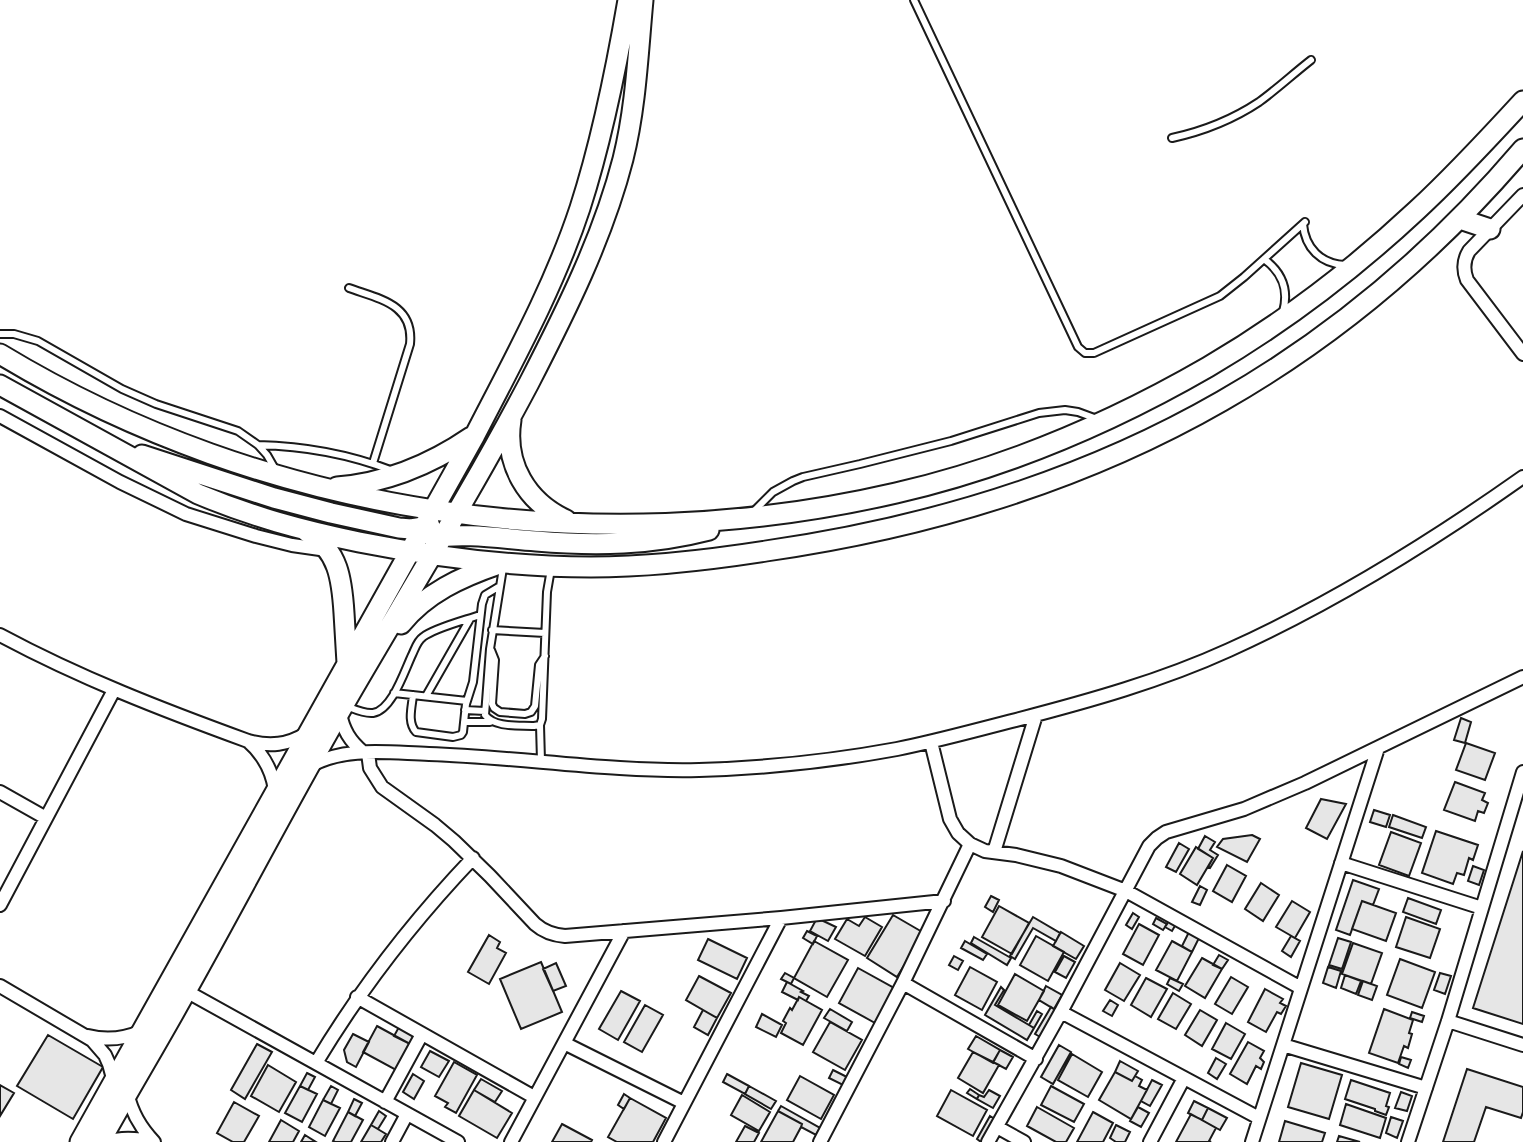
<svg xmlns="http://www.w3.org/2000/svg" width="1523" height="1142" font-family="Spectral,serif">
<rect width="100%" height="100%" fill="#fff"/>
<!-- building -->
<path fill="#e6e6e6" stroke="#1a1a1a" stroke-width="2" d="M1461,718l10,4 -6,21 -11,-3z
M1466,743l29,10 -10,27 -29,-10z
M1455,782l30,11 -3,7 6,3 -4,10 -6,-2 -3,10 -31,-11z
M1321,799l25,5 -19,35 -21,-11z
M1374,810l16,5 -4,12 -16,-5z
M1393,815l33,12 -4,11 -33,-11z
M1436,831l42,14 -5,15 -4,-2 -5,17 -7,-2 -4,11 -31,-11z
M1391,832l30,11 -12,33 -30,-11z
M1252,835l8,4 -13,23 -30,-15 6,-8z
M1205,836l10,6 -5,8 8,5 -8,13 -2,-1 5,-9 -15,-9z
M1179,843l10,6 -13,23 -10,-5z
M1196,847l17,11 -16,27 -17,-11z
M1523,851v173l-50,-16z
M1227,865l19,11 -14,26 -19,-11z
M1473,866l11,4 -5,15 -11,-4z
M1353,880l26,9 -6,16 -11,-4 -12,34 -14,-5z
M1261,883l18,12 -16,26 -18,-12z
M1200,886l7,4 -7,15 -8,-3z
M991,896l8,4 -6,12 -8,-5z
M1408,898l33,12 -5,14 -33,-12z
M1292,901l18,11 -15,26 -19,-11z
M1362,901l34,12 -10,28 -34,-12z
M999,906l30,17 -17,31 -30,-17z
M1133,913l6,4 -7,12 -6,-4z
M893,915l31,18 -27,44 -30,-19z
M865,917l17,10 -17,29 -30,-17 12,-20 12,7z
M1033,917l27,16 -4,8 -23,-13 -18,31 -5,-3z
M1406,917l34,12 -10,29 -34,-11z
M817,918l19,9 -8,14 -18,-10z
M1156,918l11,6 -4,6 -10,-6z
M1169,920l7,4 -4,7 -7,-4z
M1139,924l20,11 -16,30 -20,-11z
M807,931l10,5 -4,8 -10,-6z
M1061,932l23,14 -8,13 -23,-13z
M1189,932l10,6 -7,14 -10,-6z
M489,935l11,7 -3,6 9,5 -17,31 -21,-12z
M1036,936l28,16 -16,29 -28,-16z
M1291,936l9,5 -9,16 -9,-6z
M974,937l37,21 -4,7 -36,-22z
M1338,938l13,4 -9,27 -13,-4z
M708,939l39,19 -10,21 -39,-19z
M814,941l34,19 -21,37 -33,-19z
M965,941l22,13 -4,6 -22,-12z
M1172,941l20,11 -15,29 -21,-11z
M1353,943l29,10 -11,31 -29,-10z
M1219,955l9,5 -6,9 -9,-4z
M954,956l9,5 -5,9 -9,-5z
M1064,956l11,6 -9,16 -11,-6z
M1202,958l20,11 -17,29 -20,-12z
M1400,959l35,13 -13,36 -35,-13z
M541,962l21,50 -41,17 -21,-50z
M556,963l10,23 -13,5 -10,-22z
M1120,963l20,12 -16,26 -19,-11z
M970,967l27,15 -15,28 -27,-15z
M1328,967l13,4 -5,17 -13,-5z
M858,968l36,20 -19,35 -36,-20z
M785,973l9,5 -3,6 -10,-5z
M1440,973l11,3 -6,18 -11,-4z
M1015,974l29,17 -17,30 -29,-16z
M1345,975l16,6 -5,13 -15,-6z
M699,976l32,17 -14,25 -31,-18z
M1231,977l17,10 -16,27 -17,-10z
M1146,978l21,11 -16,28 -20,-12z
M1170,978l13,6 -4,7 -12,-7z
M1363,981l14,5 -5,14 -14,-5z
M787,982l16,9 -2,1 8,4 -3,5 -7,-4 -1,3 -16,-8z
M1046,986l16,9 -8,14 -15,-9z
M1001,987l3,3 -9,15 39,23 -7,12 -42,-25z
M1265,989l18,10 -3,4 6,3 -5,8 -4,-2 -11,20 -18,-10z
M621,991l19,10 -22,39 -19,-11z
M1173,993l18,11 -15,25 -18,-10z
M1062,995l4,2 -24,41 -7,-4 16,-27 3,2z
M799,997l23,13 -19,35 -22,-12 5,-10 -3,-2 7,-13 2,2z
M1110,1000l8,5 -6,11 -9,-5z
M645,1005l18,10 -21,37 -18,-10z
M830,1009l22,13 -5,9 -23,-13z
M1384,1009l29,11 -4,13 3,1 -4,14 -4,-2 -6,17 -29,-10z
M703,1010l14,8 -9,17 -14,-8z
M1200,1010l17,10 -15,26 -17,-11z
M1037,1011l5,3 -8,14 -5,-3z
M1412,1012l12,4 -2,6 -12,-4z
M762,1014l20,11 -6,12 -20,-10z
M830,1022l32,18 -17,30 -32,-18z
M1226,1023l19,11 -14,25 -19,-10z
M377,1026l33,18 -14,26 -33,-18z
M399,1027l16,9 -5,8 -16,-8z
M353,1034l16,8 -13,25 -9,-5 -3,-12z
M48,1035l55,32 -30,52 -56,-33z
M976,1036l24,14 -7,13 -25,-14z
M1248,1042l16,9 -4,7 4,4 -3,7 -5,-3 -9,18 -17,-10z
M257,1044l15,8 -27,47 -14,-9z
M1059,1045l12,7 -18,32 -12,-7z
M1000,1050l13,7 -7,12 -13,-7z
M430,1051l19,10 -10,16 -18,-10z
M973,1052l26,13 -16,28 -25,-15z
M1072,1054l30,18 -14,25 -30,-17z
M1401,1057l10,3 -3,8 -9,-4z
M1216,1058l10,6 -9,15 -9,-6z
M1120,1061l18,10 -6,10 -17,-9z
M454,1062l23,13 -21,38 -11,-6 3,-4 -13,-7z
M1301,1063l41,12 -13,44 -41,-12z
M268,1065l28,17 -17,30 -28,-16z
M1467,1069l56,18v25l-2,6 -35,-11 -12,35h-31z
M833,1070l14,7 -4,8 -14,-7z
M1115,1072l17,9 3,-5 7,4 -3,6 8,4 -16,29 -32,-19z
M307,1073l8,4 -7,13 -8,-4z
M413,1074l11,7 -10,18 -11,-7z
M727,1074l22,12 -4,8 -22,-12z
M800,1076l34,19 -13,24 -34,-19z
M481,1079l21,12 -7,11 -21,-12z
M1152,1080l10,5 -12,21 -9,-5z
M1351,1080l39,13 -4,13 3,1 -3,8 -11,-4v-2l-30,-10z
M0,1085l14,8 -14,23z
M300,1086l17,8 -15,28 -17,-9z
M331,1086l7,4 -7,14 -8,-4z
M749,1086l27,15 -5,8 -26,-15z
M1051,1086l33,18 -10,18 -33,-17z
M970,1089l9,6 -2,4 -10,-6z
M474,1090l38,23 -15,25 -38,-22z
M951,1090l36,20 -14,26 -36,-20z
M989,1090l11,6 -7,12 -16,-9 2,-4 5,2z
M1401,1092l11,4 -5,15 -12,-3z
M624,1094l6,4 -6,11 -6,-4z
M742,1095l28,17 -11,19 -28,-16z
M630,1098l36,20 -13,24h-36l-9,-5z
M354,1099l8,4 -7,13 -7,-4z
M323,1100l17,8 -15,28 -16,-9z
M1194,1101l14,7 -6,12 -14,-7z
M234,1102l25,14 -15,26h-11l-16,-9z
M1346,1104l40,14 -6,20 -40,-13z
M781,1106l39,22 -4,7 -15,-8 1,-3 -24,-13z
M1037,1107l37,21 -8,14h-10l-29,-16z
M1138,1107l11,6 -8,14 -11,-6z
M1208,1108l19,10 -7,12 -18,-10z
M379,1111l7,5 -8,13 -7,-4z
M778,1111l24,13 -1,3 -8,15h-32z
M348,1112l15,8 -12,22h-16l-2,-1z
M1093,1112l20,11 -10,19h-26z
M1191,1114l25,14 -7,13 2,1h-35z
M990,1116l8,5 -13,21h-4l-4,-3z
M1391,1117l12,4 -6,17 -11,-5z
M281,1120l18,11 -6,11h-24z
M1285,1121l40,12 -3,9h-43z
M562,1124l30,16 -1,2h-39z
M371,1125l15,9 -5,8h-20z
M1116,1125l14,7 -5,10h-9l-6,-4z
M745,1126l14,7 -5,9h-18z
M305,1135l11,7h-15z
M1339,1136l21,6h-23z"/>
<g fill="none" stroke-linecap="round" stroke-linejoin="round">
<!-- lane casing -->
<g stroke="#1a1a1a" stroke-width="10">
<path id="lane" d="M914,0l164,347 7,6h9l126,-57 24,-19 61,-55
M1172,138c32,-7 60,-18 87,-36 18,-13 34,-28 52,-42
M1303,224c2,24 18,40 42,41
M1264,259c19,14 25,31 19,53
M349,288c30,11 65,16 61,56l-37,119
M0,334h14l24,7 84,48 34,15 82,27 20,14 9,10 8,14
M258,445c47,1 91,9 135,26
M755,510l18,-18 20,-11 10,-4 57,-13 91,-23 88,-28 26,-3 13,2 19,7
M503,568l-13,81 -5,66c10,13 34,10 49,11l6,-1 2,-6 5,-127 4,-23
M492,630l53,3
M491,650l4,10 -3,44 2,4 6,4 25,2 6,-2 4,-6 4,-41 6,-9
M394,693l73,8
M413,695c-1,12 -6,27 3,37l37,5 8,-2 2,-3 3,-28 7,-22 9,-78 3,-9 15,-9
M426,696l44,-77
M346,706c8,3 18,8 27,7 19,-3 31,-41 39,-58 3,-6 5,-14 11,-18 11,-9 43,-17 57,-22
M465,710l20,1
M464,722h26
M540,725l1,36"/>
</g>
<!-- street casing -->
<g stroke="#1a1a1a" stroke-width="16">
<path id="street" d="M1523,195l-54,56c-6,10 -6,19 -2,29l56,74
M0,416l120,66 66,32 70,22 36,9 35,5
M0,635c80,43 163,75 248,106 22,6 40,4 59,-8
M340,713c3,17 10,28 23,39
M248,741c16,14 24,29 27,49
M931,742l19,77 8,14 12,11 15,7 31,4 45,11 65,25 175,97
M368,753l2,15 12,19 53,38 19,16 36,35 45,48c9,8 18,11 30,12l216,-18 163,-17
M310,766c35,-20 80,-13 119,-12 90,3 180,18 270,16 66,-2 133,-9 198,-21 40,-8 79,-19 119,-29 73,-19 145,-39 213,-70 104,-47 202,-108 294,-173
M0,792l46,26
M994,852l42,-137
M1341,863l141,45
M0,905l114,-215
M903,983l133,76
M0,986l92,54 13,15 4,9 5,18
M186,991l272,151
M357,997l177,100
M1061,1012l198,106
M1448,1021l75,24
M88,1036c19,5 36,3 54,-5
M564,1043l120,60
M1283,1045l143,43
M316,1063c45,-75 97,-142 157,-205
M127,1093c5,20 13,34 27,49
M385,1102l37,-68
M997,1127l27,15
M106,1142c16,-5 31,-4 47,0
M392,1142l15,-28
M511,1142l113,-211
M664,1142l117,-224
M820,1142l83,-159 67,-139
M988,1142l73,-130 88,-166 8,-8 9,-6 78,-23 61,-26 218,-106
M1150,1142l34,-64
M1252,1142l126,-394
M1408,1142l40,-121 75,-249"/>
</g>
<!-- secondary casing -->
<g stroke="#1a1a1a" stroke-width="23">
<path id="secondary" d="M1460,219l30,10
M0,354c266,161 594,209 896,139 109,-25 215,-70 312,-126 75,-44 146,-98 209,-157 37,-34 72,-72 106,-109
M0,385l198,109c55,23 103,36 161,48 76,15 155,25 232,25 59,0 117,-7 175,-16 160,-23 315,-69 456,-150 114,-65 215,-151 301,-252
M511,420c-7,44 16,82 55,100
M142,455l132,43 57,15 68,15 12,1 19,-3
M337,487c49,-4 93,-22 134,-50
M307,532c32,18 35,49 37,81 1,17 2,34 3,50
M433,538c31,-6 72,1 103,3 60,5 115,4 173,-11
M401,624c25,-31 60,-47 98,-60
M80,1142l395,-707c38,-74 79,-148 105,-227 22,-68 36,-138 48,-208
M100,1142c28,-51 58,-100 86,-151 55,-98 107,-199 164,-297 60,-103 123,-205 179,-311 37,-72 74,-146 94,-224 13,-52 15,-106 20,-159"/>
</g>
<!-- lane -->
<use href="#lane" stroke="#fff" stroke-width="6"/>
<!-- street -->
<use href="#street" stroke="#fff" stroke-width="12"/>
<!-- secondary -->
<use href="#secondary" stroke="#fff" stroke-width="19"/>
</g>
</svg>
